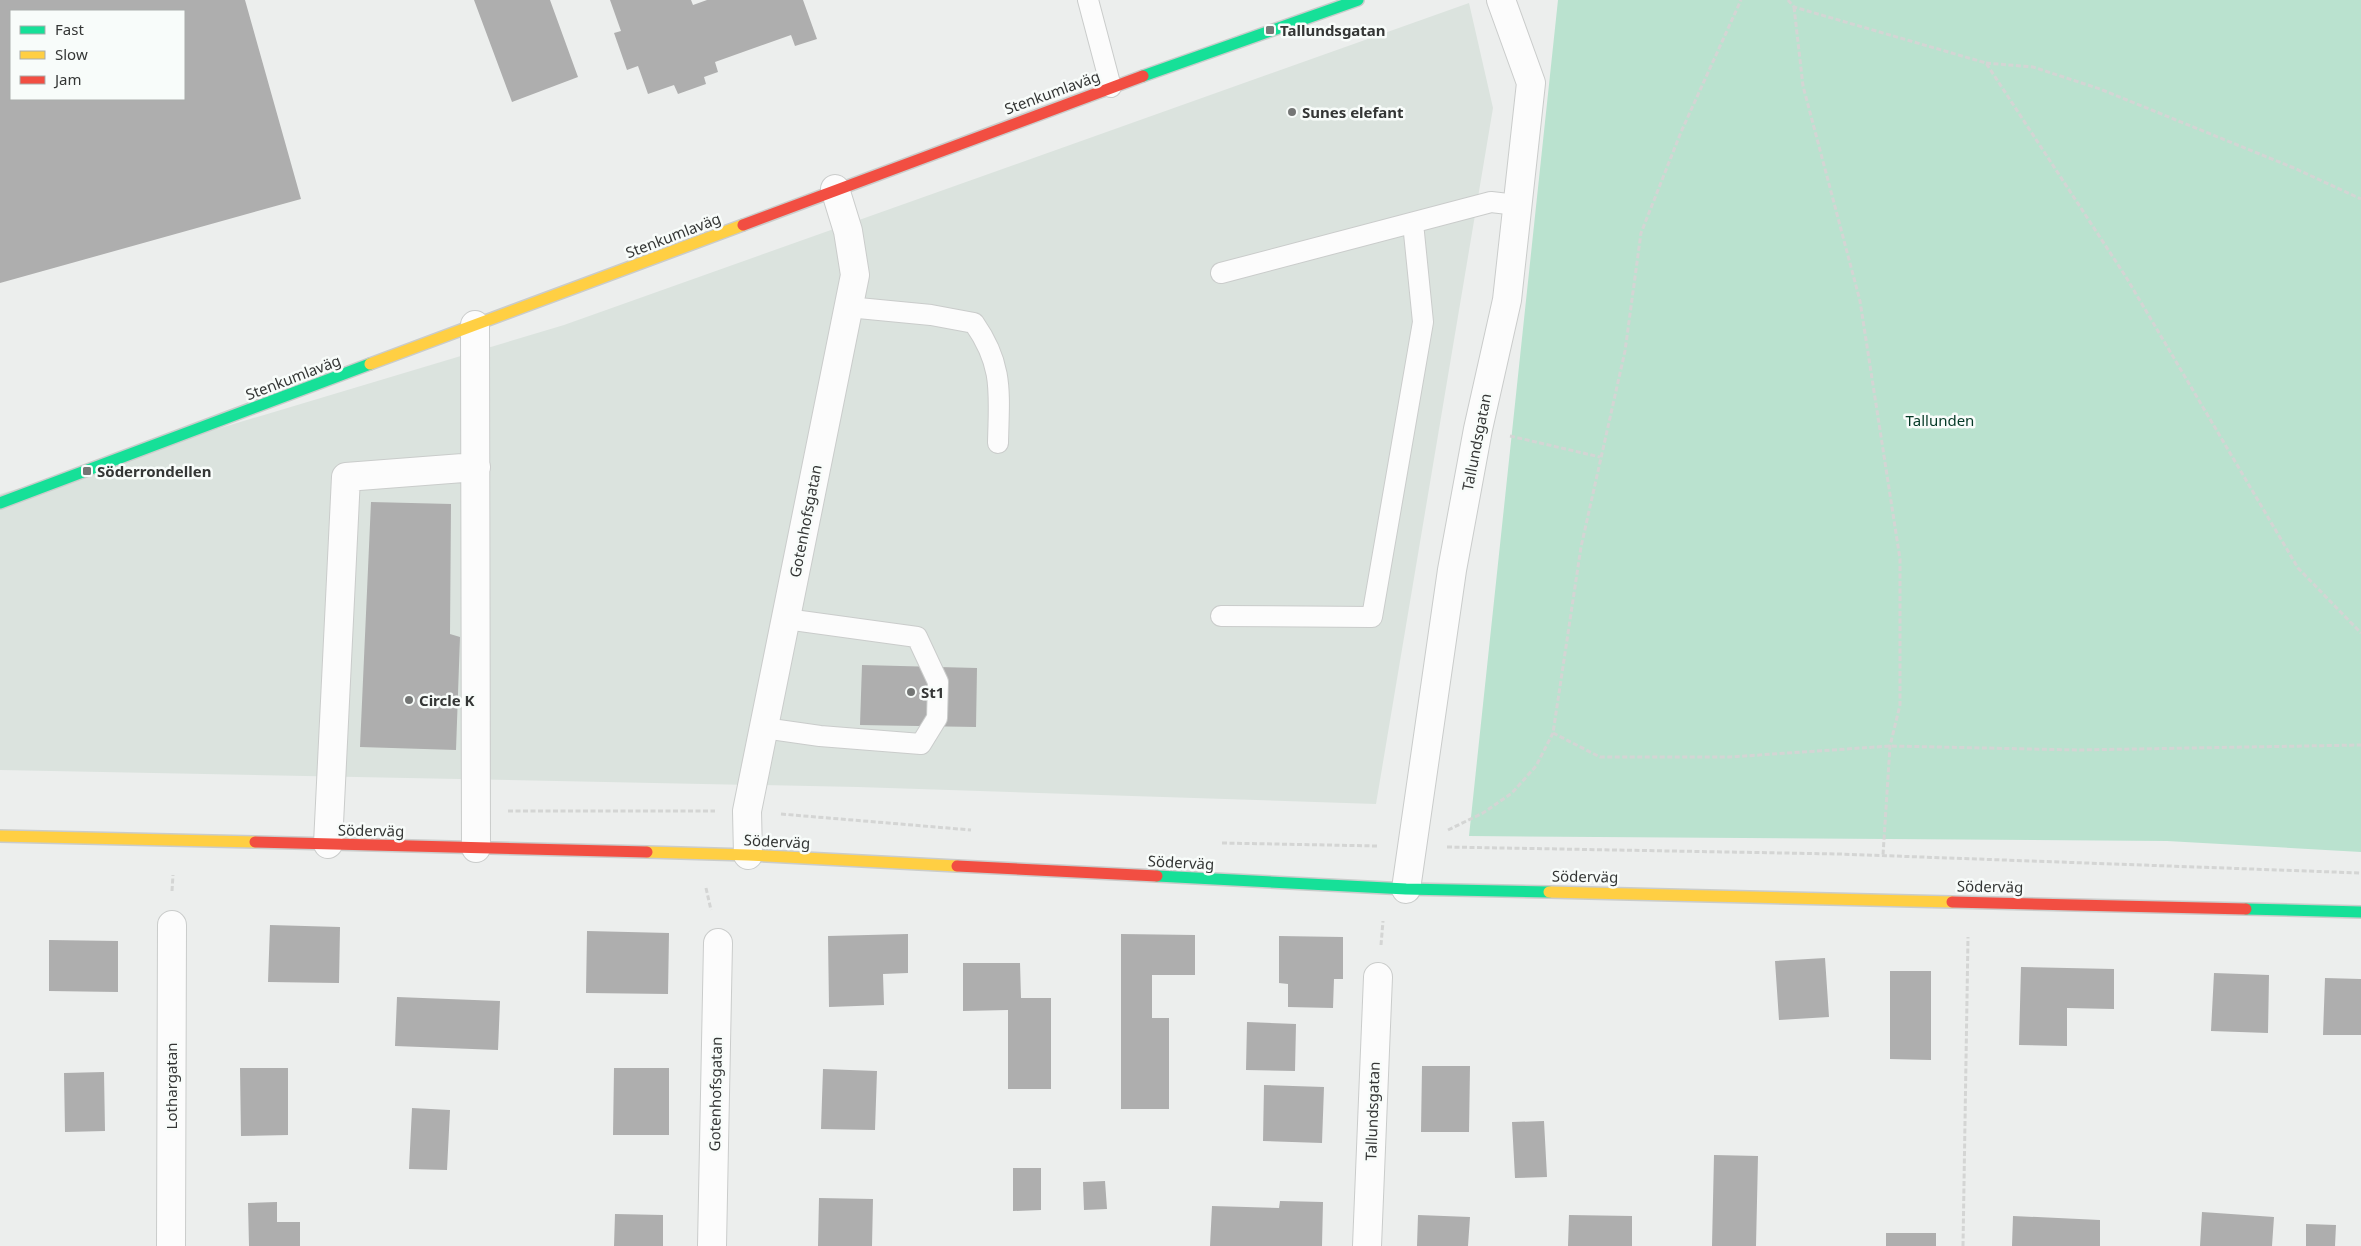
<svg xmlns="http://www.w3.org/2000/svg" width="2361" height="1246" font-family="'Noto Sans',sans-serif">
<rect width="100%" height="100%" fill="#eceeed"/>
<!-- built -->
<path fill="#dbe3de" d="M1469,3l24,105 -117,696 -518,-17 -858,-17v-276l564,-169z"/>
<!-- green -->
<path fill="#bae2cf" d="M1558,0h803v852l-194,-11 -698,-5z"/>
<!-- building -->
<path fill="#aeaeae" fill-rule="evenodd" d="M0,0h245l56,199 -301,84zM11,11h173v88h-173z
M474,0h76l28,77 -66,25z
M610,0h81l2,5 14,-5h96l14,39 -22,7 -4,-11 -76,27 3,10 -14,5 2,7 -28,10 -4,-9 -26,9 -10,-28 -11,4 -13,-37 7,-2z
M371,502l80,2 -1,130 10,3 -4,113 -96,-3z
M862,665l115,3 -1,59 -116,-2z
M270,925l70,2 -1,56 -71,-1z
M587,931l82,2 -1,61 -82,-1z
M908,934v39l-25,1 1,31 -55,2 -1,-71z
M1121,934l74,1v40h-43v43h17v91h-48z
M1279,936l64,1v42h-9l-1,29 -45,-1v-23l-9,-1z
M49,940l69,1v51l-69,-1z
M1825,958l4,59 -50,3 -4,-59z
M963,963h57l1,35h30v91h-43v-79l-45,1z
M2021,967l93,2v40l-47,-1v38l-48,-1z
M1890,971h41v89l-41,-1z
M2214,973l55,2 -1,58 -57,-2z
M2325,978l36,1v56h-38z
M397,997l103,4 -2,49 -103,-4z
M1247,1022l49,2 -1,47 -49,-1z
M1422,1066h48l-1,66h-48z
M240,1068h48v67l-47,1z
M614,1068h55v67h-56z
M823,1069l54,2 -2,59 -54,-1z
M104,1072l1,59 -40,1 -1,-59z
M1264,1085l60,2 -2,56 -59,-2z
M412,1108l38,2 -3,60 -38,-1z
M1544,1121l3,56 -32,1 -3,-56z
M1714,1155l44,1 -2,90h-44z
M1013,1168h28v42l-28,1z
M1105,1181l2,28 -23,1 -1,-28z
M819,1198l54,1 -1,47h-54z
M1280,1201l43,1 -1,44h-112l2,-40 67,2z
M277,1202v20h23v24h-51l-1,-43z
M2202,1212l72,5 -2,29h-72z
M615,1214l48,1v31h-49z
M1418,1215l52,2 -2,29h-51z
M1569,1215l63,1v30h-64z
M2013,1216l87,4v26h-88z
M2306,1224l30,1 -1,21h-29z
M1886,1233h50v13h-50z"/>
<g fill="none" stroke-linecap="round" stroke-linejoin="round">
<!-- lane casing -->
<g stroke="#cacccb" stroke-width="22">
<path id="lane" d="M1088,0l23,87
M1221,273l270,-71 26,3
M848,307l83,8 43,8c30,43 25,70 24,120
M1221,616l151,1 51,-295 -10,-99
M764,728l56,8 101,8 16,-26 1,-36 -21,-45 -131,-18"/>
</g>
<!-- street casing -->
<g stroke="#cacccb" stroke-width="30">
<path id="street" d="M475,325l1,523
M328,844l18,-367 130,-10
M748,855l-1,-44 108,-536 -7,-44 -13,-42
M1406,889l46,-319 26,-141 29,-129 24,-217 -30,-83
M171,1246l1,-321
M712,1246l6,-303
M1367,1246l11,-269"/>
</g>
<!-- fast casing -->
<g stroke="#cacccb" stroke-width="14">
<path id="fast" d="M1143,76l215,-76
M0,503l370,-139
M1157,876l249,13 143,3
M2246,909l115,3"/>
</g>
<!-- slow casing -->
<g stroke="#cacccb" stroke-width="14">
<path id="slow" d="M370,364l373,-139
M0,836l255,6
M647,852l101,3 209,11
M1549,892l403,10"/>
</g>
<!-- jam casing -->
<g stroke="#cacccb" stroke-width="14">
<path id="jam" d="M743,225l400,-149
M255,842l392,10
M957,866l200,10
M1952,902l294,7"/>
</g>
<!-- path -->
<path stroke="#d4d5d4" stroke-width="3" stroke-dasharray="5 2.5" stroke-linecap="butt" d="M1788,0l6,7 192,56 140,214 172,291 63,65
M1794,7l9,79 57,215 40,258v146l-10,41 -7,109
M1986,63l47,4 67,22 194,79 67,31
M1510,436l90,21
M1553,733l47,24h130l160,-11 188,4 283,-5
M508,811h207
M781,814l190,16
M1448,830l35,-17 29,-20 24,-27 17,-33 28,-186 44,-196 16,-118 40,-101 60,-132
M1222,843l156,3
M1447,847l392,7 522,19
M706,888l5,22
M172,891l1,-16
M1381,945l2,-24
M1963,1246l5,-309"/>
<!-- lane -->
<use href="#lane" stroke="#fcfcfc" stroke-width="20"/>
<!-- street -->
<use href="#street" stroke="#fcfcfc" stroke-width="28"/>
<!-- fast -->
<use href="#fast" stroke="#16e098" stroke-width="11"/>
<!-- slow -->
<use href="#slow" stroke="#ffcf43" stroke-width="11"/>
<!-- jam -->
<use href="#jam" stroke="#f24e42" stroke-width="11"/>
</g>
<!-- markers -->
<g fill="#747675" stroke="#f8fcfa" stroke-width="2">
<rect x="1265" y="25" width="10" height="10" rx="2.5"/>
<circle cx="1292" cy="112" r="5"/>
<rect x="82" y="466" width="10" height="10" rx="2.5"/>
<circle cx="911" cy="692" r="5"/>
<circle cx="409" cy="700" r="5"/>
</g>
<g text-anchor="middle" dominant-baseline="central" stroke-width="5" stroke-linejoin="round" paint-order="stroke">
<!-- poi labels -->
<g font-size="15" font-weight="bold" fill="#343635" stroke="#f8fcfa" text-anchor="start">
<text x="1280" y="30">Tallundsgatan</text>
<text x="1302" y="112">Sunes elefant</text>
<text x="97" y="471">Söderrondellen</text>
<text x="921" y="692">St1</text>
<text x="419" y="700">Circle K</text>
</g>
<!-- street labels -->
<g font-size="15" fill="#343635" stroke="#f8fcfa">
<text transform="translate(1052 92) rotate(-20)">Stenkumlaväg</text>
<text transform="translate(673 235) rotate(-21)">Stenkumlaväg</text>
<text transform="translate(293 377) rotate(-21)">Stenkumlaväg</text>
<text transform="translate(1476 442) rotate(-79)">Tallundsgatan</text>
<text transform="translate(805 521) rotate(-79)">Gotenhofsgatan</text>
<text transform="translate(371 830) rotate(1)">Söderväg</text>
<text transform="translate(777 841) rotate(3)">Söderväg</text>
<text transform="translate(1181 862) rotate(3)">Söderväg</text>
<text transform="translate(1585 876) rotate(1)">Söderväg</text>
<text transform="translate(1990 886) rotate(1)">Söderväg</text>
<text transform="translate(171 1086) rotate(-90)">Lothargatan</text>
<text transform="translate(715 1094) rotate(-89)">Gotenhofsgatan</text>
<text transform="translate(1372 1111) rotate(-88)">Tallundsgatan</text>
</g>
<!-- park labels -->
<g font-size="15" fill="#063a27" stroke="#f8fcfa">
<text x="1940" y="420">Tallunden</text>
</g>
</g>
<!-- legend -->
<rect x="10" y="10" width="175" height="90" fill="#f8fcfa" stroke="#aaadab"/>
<rect x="20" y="26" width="25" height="8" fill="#16e098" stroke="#aaadab"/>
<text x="55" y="35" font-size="15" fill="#343635">Fast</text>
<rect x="20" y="51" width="25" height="8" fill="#ffcf43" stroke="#aaadab"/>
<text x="55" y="60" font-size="15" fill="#343635">Slow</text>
<rect x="20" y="76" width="25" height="8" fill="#f24e42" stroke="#aaadab"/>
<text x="55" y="85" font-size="15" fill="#343635">Jam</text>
</svg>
